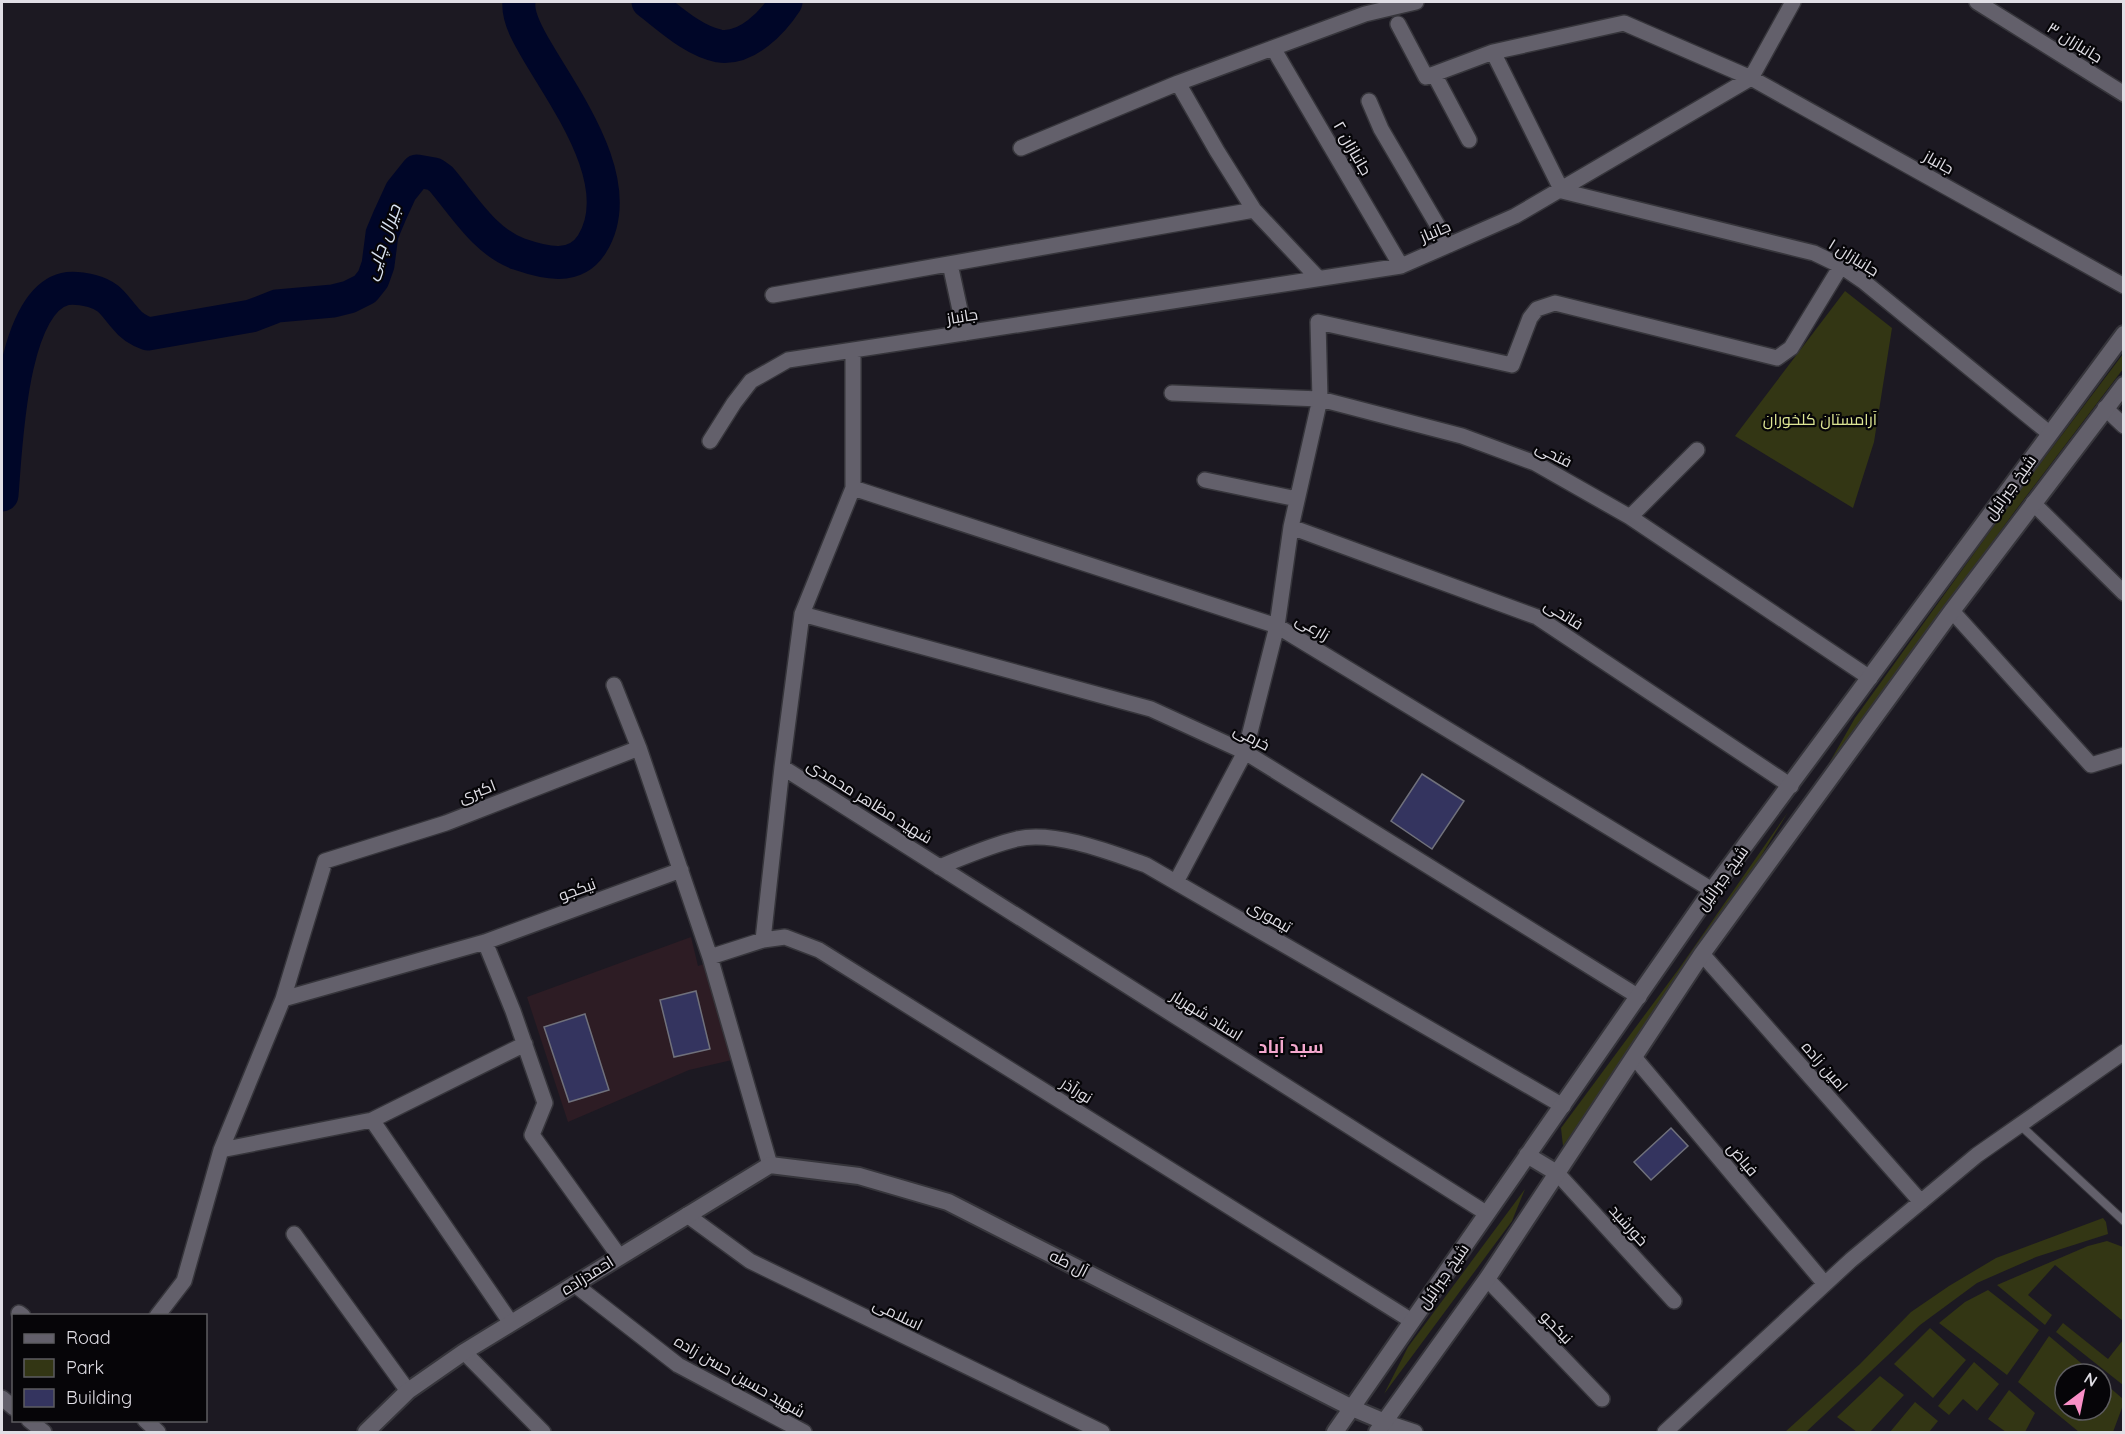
<svg xmlns="http://www.w3.org/2000/svg" width="2125" height="1434" font-family="Quicksand,Cairo,sans-serif">
<rect width="100%" height="100%" fill="#1c1922"/>
<!-- education -->
<path fill="#2d1c24" d="M691,937l7,29 9,-3 25,97 -43,10 -121,52 -41,-125z"/>
<!-- green -->
<path fill="#333614" d="M1845,291l47,37 -18,114 -21,66 -118,-72z
M2123,354v15l-108,142 -195,268 35,-61 154,-213z
M1788,812l-50,82 -175,252 -2,-18 117,-158z
M1525,1189l-13,32 -128,173 24,-47z
M2103,1218l3,4 2,12 -72,23 -59,26 -57,42 -114,107h-21l75,-68 51,-52 38,-26 47,-28z
M2107,1241l16,6v74l-68,-56 -27,30 24,20 -7,10 -48,-40 91,-39z
M1988,1290l51,40 -32,45 -68,-52 26,-21z
M2063,1323l45,36 15,-19v45l-67,-53z
M1930,1328l36,32 -33,38 -39,-34z
M2049,1336l45,38h-29v36h36v-30l22,19v6l-10,27h-34l-61,-50z
M1974,1362l25,22 -22,27 -14,-12 -14,16 -11,-9z
M1880,1376l24,19 -34,37h-13l-20,-15z
M2009,1390l26,23 -10,19h-19l-18,-13z
M1915,1402l23,19 -9,11h-39z"/>
<g fill="none" stroke-linecap="round" stroke-linejoin="round">
<!-- river -->
<path stroke="#000628" stroke-width="33" d="M648,2c21,16 45,39 71,44 28,4 54,-24 67,-44
M2,495c4,-45 8,-193 63,-206 8,-2 19,0 27,2 19,5 22,15 34,28 6,8 14,12 22,15l103,-18 26,-10 56,-5 16,-4 16,-8 8,-10 5,-14 4,-31 8,-19 11,-24 16,-20 17,3 7,5c23,27 44,63 78,75 26,9 56,17 73,-10 36,-58 -23,-139 -52,-188 -9,-15 -23,-37 -21,-54"/>
</g>
<!-- building -->
<path fill="#34345f" stroke="#70717c" stroke-width="1.5" d="M1422,774l42,27 -32,48 -41,-28z
M696,991l14,58 -36,8 -14,-57z
M585,1014l24,76 -40,12 -25,-75z
M1671,1128l17,18 -37,34 -17,-18z"/>
<g fill="none" stroke-linecap="round" stroke-linejoin="round">
<!-- service casing -->
<g stroke="#36353b" stroke-width="10">
<path id="service" d="M2020,1125l104,96"/>
</g>
<!-- minor casing -->
<g stroke="#36353b" stroke-width="18">
<path id="minor" d="M1977,2l147,92
M1398,24l28,53 67,-25 131,-29 127,55 373,208
M1273,48l128,218
M1493,52l69,139 252,62 27,13 22,15 186,152
M1434,74l35,66
M1751,78l42,-76
M1178,83l39,68 37,59 64,68
M1369,101l12,28 68,116
M1021,148l157,-65 187,-69 51,-12
M950,264l15,69
M773,295l481,-85
M1172,393l148,6 142,37 73,27 95,54 240,161
M2105,408l19,18
M710,441l24,-38 17,-22 37,-21 613,-94 114,-50 236,-138
M1205,480l92,19
M853,488l424,138 435,264
M2033,503l91,90
M1630,517l67,-67
M1291,527l246,90 254,169
M1952,611l139,154 33,-10
M802,614l349,95 94,43 394,245
M614,685l25,63 71,209 60,208
M782,767l704,446
M939,867c25,-10 52,-22 78,-28 37,-9 95,14 129,26l417,241
M1176,882l69,-130 32,-126 14,-99 29,-128 -2,-77 194,43 18,-47 7,-9 18,-6 222,55 14,-10 50,-82
M763,940l19,-173 20,-153 51,-126v-137
M485,942l28,69 32,92 -13,32 87,121
M1702,954l219,248
M710,957l53,-17 22,-3 34,13 593,371
M283,999l42,-138 121,-38 193,-75
M1634,1057l191,227
M372,1120l153,-76
M221,1150l151,-30 139,203
M1557,1173l117,128
M687,1215l63,46 352,171
M294,1234l114,157
M1487,1279l115,120
M574,1284l104,81 126,67
M19,1313l4,3
M157,1316l27,-35 37,-131 62,-151 202,-57 196,-72
M464,1352l79,80
M2,1398l12,10
M29,1420l15,12
M145,1420l13,12
M1385,1422l30,10
M1665,1432l186,-172 126,-105 147,-103"/>
</g>
<!-- tertiary casing -->
<g stroke="#36353b" stroke-width="20">
<path id="tertiary" d="M1527,1155l30,18
M366,1432l42,-41 56,-39 306,-187 89,11 89,26 404,206 33,14
M1335,1432l377,-542 412,-556
M1377,1432l110,-153 215,-325 250,-343 172,-226"/>
</g>
<!-- service -->
<use href="#service" stroke="#63606b" stroke-width="8"/>
<!-- minor -->
<use href="#minor" stroke="#63606b" stroke-width="15"/>
<!-- tertiary -->
<use href="#tertiary" stroke="#63606b" stroke-width="16"/>
</g>
<g text-anchor="middle" dominant-baseline="central" stroke-width="4.5" stroke-linejoin="round" paint-order="stroke">
<!-- street labels -->
<g font-size="16" fill="#e0dee5" stroke="#060508">
<text transform="translate(2075 42) rotate(32)">جانبازان ۳</text>
<text transform="translate(1353 148) rotate(60)">جانبازان ۲</text>
<text transform="translate(1939 162) rotate(29)">جانباز</text>
<text transform="translate(1435 231) rotate(-23)">جانباز</text>
<text transform="translate(1854 257) rotate(32)">جانبازان ۱</text>
<text transform="translate(962 316) rotate(-9)">جانباز</text>
<text transform="translate(1554 454) rotate(27)">فتحی</text>
<text transform="translate(2010 487) rotate(-54)">شیخ جبرائیل</text>
<text transform="translate(1564 614) rotate(32)">فاتحی</text>
<text transform="translate(1313 627) rotate(31)">زارعی</text>
<text transform="translate(1252 737) rotate(28)">خرمی</text>
<text transform="translate(477 791) rotate(-21)">اکبری</text>
<text transform="translate(870 801) rotate(32)">شهید مظاهر محمدی</text>
<text transform="translate(1722 878) rotate(-54)">شیخ جبرائیل</text>
<text transform="translate(577 889) rotate(-20)">نیکجو</text>
<text transform="translate(1270 916) rotate(30)">تیموری</text>
<text transform="translate(1207 1015) rotate(32)">استاد شهریار</text>
<text transform="translate(1825 1066) rotate(49)">امین زاده</text>
<text transform="translate(1077 1090) rotate(32)">نورآذر</text>
<text transform="translate(1743 1159) rotate(50)">فیاض</text>
<text transform="translate(1629 1225) rotate(48)">خورشید</text>
<text transform="translate(1069 1263) rotate(27)">آل طه</text>
<text transform="translate(587 1275) rotate(-32)">احمدزاده</text>
<text transform="translate(1443 1276) rotate(-55)">شیخ جبرائیل</text>
<text transform="translate(898 1314) rotate(26)">اسلامی</text>
<text transform="translate(1557 1327) rotate(46)">نیکجو</text>
<text transform="translate(740 1376) rotate(30)">شهید حسین حسن زاده</text>
</g>
<!-- park labels -->
<g font-size="16" fill="#dde593" stroke="#060508">
<text x="1820" y="419">آرامستان کلخوران</text>
</g>
<!-- water labels -->
<g font-size="18" font-style="italic" fill="#dbe4f2" stroke="#060508">
<text transform="translate(382 242) rotate(-71)">جیرال چایی</text>
</g>
<!-- neighbourhood labels -->
<g font-size="18" font-weight="bold" fill="#f4a8ce" stroke="#060508">
<text x="1291" y="1046">سید آباد</text>
</g>
</g>
<!-- border -->
<rect width="2125" height="1434" fill="none" stroke="#e0dee5" stroke-width="6"/>
<!-- legend -->
<rect x="12" y="1314" width="195" height="108" fill="#060508" stroke="#5d5c60" stroke-width="1.5"/>
<rect x="24" y="1334" width="30" height="9" fill="#63606b" stroke="#5d5c60" stroke-width="1.5"/>
<text x="66" y="1344" font-size="18" fill="#e0dee5">Road</text>
<rect x="24" y="1359" width="30" height="18" fill="#333614" stroke="#5d5c60" stroke-width="1.5"/>
<text x="66" y="1374" font-size="18" fill="#e0dee5">Park</text>
<rect x="24" y="1389" width="30" height="18" fill="#34345f" stroke="#5d5c60" stroke-width="1.5"/>
<text x="66" y="1404" font-size="18" fill="#e0dee5">Building</text>
<!-- north arrow -->
<g transform="translate(2083 1392) rotate(32)"><circle r="28" fill="#060508" stroke="#5d5c60" stroke-width="1.5"/>
<path d="M0-4.5L10 22L0 15L-10 22Z" fill="#fa8fc7"/>
<text y="-9" font-size="16" font-weight="bold" text-anchor="middle" fill="#e0dee5">N</text>
</g>
</svg>
